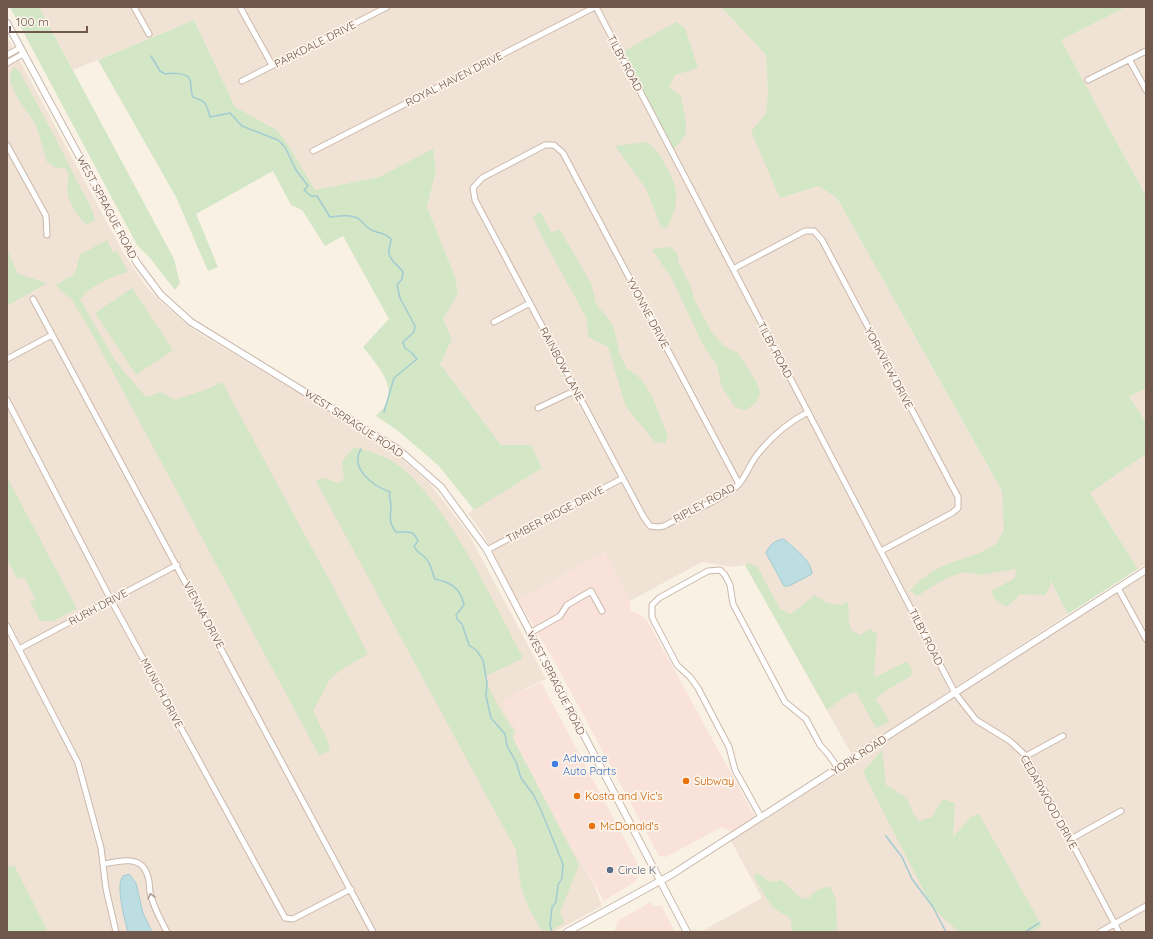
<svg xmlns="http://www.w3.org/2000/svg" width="1153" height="939" font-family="Quicksand,sans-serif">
<rect width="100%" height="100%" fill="#faf1e5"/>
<!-- residential -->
<path fill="#f0e2d4" d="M39,7h682l45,48 2,37 -2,22 -14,18 28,66 39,-12 18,12 185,329 46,87 -216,141 -107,-190 -13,2 -30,-5 -72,39 -26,-49 -86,49 -35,-67 -15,-21 74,-45 -11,-23h-30l-61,-81 12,-25 -9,-20 15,-26 -3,-16 -28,-70 9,-36 -3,-21 -54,27 -64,13 -24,-41 -14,-19 -42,-23 -41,-87 -121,50z
M1126,7h20v189l-85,-156z
M7,37l117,217 21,31 17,18 32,27 196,118 40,36 38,49 78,146 -18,8 -26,17 17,29 -6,5 31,59 50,88 8,21 -48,26h-547z
M1146,388v34l-17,-25z
M1146,454v110l-8,5 -48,-76z
M1146,573v359h-453l-1,-3 10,2 60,-33 -31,-57z"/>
<!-- commercial -->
<path fill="#f9e2da" d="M604,552l26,49 1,10 10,4 7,7 107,195 -24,15 -9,-5 -56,30 -7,-1 -107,-199 -34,-56z
M541,682l98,184 -3,15 -32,20 -60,-104 -31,-60 5,-4 -16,-29 2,-4z
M651,902l3,5 7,-2 14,27h-61l5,-12z"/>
<!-- green -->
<path fill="#d3e6c5" d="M10,7h29l135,252 6,24 -5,7 -25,-32 -13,-13z
M721,7h405l-65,33 85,156v192l-17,9 17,25v32l-56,39 48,76 -70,45 -18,-34v7l-5,8 -25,-1 -5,6 -9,7 -13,-10 -1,-6 23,-13 1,-9 -36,6 -16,-3 -18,6 -29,18 -7,-5 9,-10 14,-10 17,-8 29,-10 17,-9 8,-14 -2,-39 -165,-293 -18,-12 -39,12 -29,-66 15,-19 2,-21 -2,-37z
M194,20l41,87 42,23 14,19 24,41 64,-13 54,-28 3,22 -9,36 28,70 3,16 -15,26 9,20 -12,25 61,81h30l11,23 -68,42 -35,-44 -42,-36 -21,-14c3,-4 8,-8 10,-12 10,-21 -11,-41 -23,-57l26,-28 -46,-83 -18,10 -23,-36 -11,-5 -18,-34 -77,43 22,53 -10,4 -32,-74 -78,-137z
M676,22l9,6 13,40 -23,7 -6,12 12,9 5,26v12l-12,15 -52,-97z
M14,67l5,4c21,37 41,75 60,114 6,12 14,23 16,36l-9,3c-15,-14 -22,-29 -17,-49l-4,-7h-9l-9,-6 -11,-37 -18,-26 -8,-18v-7z
M647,142c9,7 14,14 19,24 14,24 13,37 1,62l-6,-1 -15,-38 -31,-43z
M538,212l3,1 10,19 9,-2 31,53 5,21 17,21 7,30 7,14c25,12 30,44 41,67l-3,7 -10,-1 -29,-35 -18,-60 -20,-10 -1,-18 -45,-82 -9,-20z
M107,240l6,13 4,-2 11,21c-18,5 -36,13 -48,27l36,63 30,35 15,-5 13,8 34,-11 14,-7 123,227 23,45 -26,15 -12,10 -17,32 14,28 3,12 -11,4 -225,-418 -22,-37 -17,-15 20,-11 5,-19z
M671,247l6,6 2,11 12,22 3,13 17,32 13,15 14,7 19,30 3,10 -2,6 -4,6 -9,5 -9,-2 -14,-20 -5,-23 -14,-20 -32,-68 -19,-27 4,-2z
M7,250l11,24 29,9 -40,23z
M132,288l41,62 -37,25 -41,-62z
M354,447c14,4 30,8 42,17 13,8 24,22 34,34 38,49 64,105 93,160l-39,19 15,31 15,23 -1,7 66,127 -19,47 4,11 -16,9h-5l-13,-21 -9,-24 -5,-37 -200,-369 7,-3 15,5 6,-3 -2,-19z
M7,477l70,132 -24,12h-13l-10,-20 6,-1 -12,-23 -7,2 -10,-20z
M750,563l8,5 22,41 10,5c10,-6 16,-13 25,-19l12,8 14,2 6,-4c3,10 0,18 4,29l9,5 10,-6 7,5 -3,44 33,-17 5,9 -1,6 -27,16 -8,7c3,9 11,14 13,23l-13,6 -20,-36 -8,2 -21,16 -82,-145z
M882,750l4,35 21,13 6,15 6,8 13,-4 11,-18 12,4 -2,34 18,-20 8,-3 63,112 -10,6h-73l-20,-18 -10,-13 -66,-129z
M7,864l4,3 3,-2 34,67h-41z
M756,873c12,4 10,12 25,7l20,18 7,1c6,-7 12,-12 22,-12l6,13 1,32h-45l-1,-13 -19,-12 -18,-30z"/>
<!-- water -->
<path fill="#bcdde1" stroke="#a3ccd2" d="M784,539c9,9 27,20 28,35l-23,12h-5l-18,-33c3,-8 9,-13 18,-14z
M129,874l7,9 7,30 9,19h-24c-3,-11 -13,-47 -5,-56z"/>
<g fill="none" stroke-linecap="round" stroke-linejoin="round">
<!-- stream -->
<path stroke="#a3ccd2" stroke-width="1.5" d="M151,56l9,15 5,3c6,-1 23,-2 25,6 2,5 0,11 3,17 14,5 13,6 17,20l20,-4 12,13 36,14 7,7 11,23 12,16 -4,4 7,6h6l13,21c9,-1 21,-3 29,2 5,4 8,10 15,12 7,3 11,2 17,8 0,5 -3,10 -2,14 1,8 9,12 14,19l-1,7 -5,6 3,13 15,28 -1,6 -11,10 2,6 6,4 6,7 -23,19 -10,34
M361,449c-12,19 12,37 29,43 -2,6 2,11 1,16 -1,10 -2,15 5,24 11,1 16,-4 22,9l-4,5c3,8 12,9 15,17 3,5 3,10 6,16 16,3 26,10 29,26l-8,10 1,4 5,5 7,21 8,6 6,9 4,23 -1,13 5,22 14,16 2,12 9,16 5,16 12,16 8,16 22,54 -1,14 -4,7 -2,17 -4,5 -2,18 2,7
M886,836l16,21 10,22 21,28 13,25
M1025,932l14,-9"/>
<!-- minor casing -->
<g stroke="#cab8ac" stroke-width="7">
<path id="minor" d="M134,7l15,27
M240,7l32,58
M596,7l359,686 21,27 34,21 16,15 93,176
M7,55l13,-7
M1129,59l17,31
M7,63l16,-9
M1088,80l58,-29
M242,81l145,-74
M7,145l39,71 1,19
M313,151l282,-144
M733,269l72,-38h9l8,9 136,257v11l-6,5 -71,38
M33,299l340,633
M494,322l36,-19
M7,359l45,-24
M7,400l104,200 174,318 8,1 58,-30
M538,408l38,-18
M739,484l-176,-331 -9,-8h-9l-63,33 -9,10 2,12 168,316 7,10 8,1 6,-1c18,-10 63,-29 75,-42 7,-8 11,-20 18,-29 14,-18 30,-32 51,-43
M487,550l136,-72
M1118,588l28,51
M7,626l71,137 23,85 5,41 10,43
M530,633l30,-17 7,-11 24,-14 11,20
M19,649l158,-84
M1026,756l37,-20
M761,817l-26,-47 -6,-23 -31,-59 -8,-11 -13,-12 -22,-42 -3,-6v-12l7,-7 49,-27 12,-1 5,5 5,10 3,19 52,98 21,17 14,26 8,9 10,14
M1071,839l50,-28
M104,864c15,-3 37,-9 43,10 3,6 2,12 3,18 3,14 10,27 17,40
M1100,932l46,-26"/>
</g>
<!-- tertiary casing -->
<g stroke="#cab8ac" stroke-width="8">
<path id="tertiary" d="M7,23l130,240 24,32 30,27 208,128 42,37 46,63 200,382
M567,932l104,-57 475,-305"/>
</g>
<!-- minor -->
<use href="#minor" stroke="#fff" stroke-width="5"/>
<!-- tertiary -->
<use href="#tertiary" stroke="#fff" stroke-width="6"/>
</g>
<!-- one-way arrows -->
<defs><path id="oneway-chevron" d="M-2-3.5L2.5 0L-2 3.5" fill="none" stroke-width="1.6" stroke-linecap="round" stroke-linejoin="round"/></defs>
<use stroke="#a99b94" href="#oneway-chevron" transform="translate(151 896) rotate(-104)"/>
<!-- markers -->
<circle fill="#3f7fe0" stroke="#fdf5eb" stroke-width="1.5" cx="555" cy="764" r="4"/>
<g fill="#e8710a" stroke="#fdf5eb" stroke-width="1.5">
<circle cx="686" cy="781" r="4"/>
<circle cx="577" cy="796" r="4"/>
<circle cx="592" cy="826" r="4"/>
</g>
<circle fill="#5c6f8a" stroke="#fdf5eb" stroke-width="1.5" cx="610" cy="870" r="4"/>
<g text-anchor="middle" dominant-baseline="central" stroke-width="3.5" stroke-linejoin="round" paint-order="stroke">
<!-- street labels -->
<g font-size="11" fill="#70584d" stroke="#fdf5eb">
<text transform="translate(315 44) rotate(-27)">PARKDALE DRIVE</text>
<text transform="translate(625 63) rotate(62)">TILBY ROAD</text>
<text transform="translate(454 79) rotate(-27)">ROYAL HAVEN DRIVE</text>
<text transform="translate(107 207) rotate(62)">WEST SPRAGUE ROAD</text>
<text transform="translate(648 313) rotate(62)">YVONNE DRIVE</text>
<text transform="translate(775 350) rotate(62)">TILBY ROAD</text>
<text transform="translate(562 364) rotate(62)">RAINBOW LANE</text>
<text transform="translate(889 368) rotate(62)">YORKVIEW DRIVE</text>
<text transform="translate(354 423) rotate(33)">WEST SPRAGUE ROAD</text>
<text transform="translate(704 503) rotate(-29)">RIPLEY ROAD</text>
<text transform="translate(555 514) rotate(-28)">TIMBER RIDGE DRIVE</text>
<text transform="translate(98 607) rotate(-28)">RURH DRIVE</text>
<text transform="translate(204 615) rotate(62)">VIENNA DRIVE</text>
<text transform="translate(926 637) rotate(63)">TILBY ROAD</text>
<text transform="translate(556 683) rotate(63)">WEST SPRAGUE ROAD</text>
<text transform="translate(162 693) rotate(62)">MUNICH DRIVE</text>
<text transform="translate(859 755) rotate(-33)">YORK ROAD</text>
<text transform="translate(1049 802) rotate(61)">CEDARWOOD DRIVE</text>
</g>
<!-- shop labels -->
<g font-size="11" fill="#366cbe" stroke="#fdf5eb" text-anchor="start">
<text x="563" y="758">Advance<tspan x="563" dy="13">Auto Parts</tspan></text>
</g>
<!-- food labels -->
<g font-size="11" fill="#c56008" stroke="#fdf5eb" text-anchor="start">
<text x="694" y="781">Subway</text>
<text x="585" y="796">Kosta and Vic's</text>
<text x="600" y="826">McDonald's</text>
</g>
<!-- service labels -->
<g font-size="11" fill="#4e5e75" stroke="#fdf5eb" text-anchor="start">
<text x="618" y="870">Circle K</text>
</g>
</g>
<!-- border -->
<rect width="1153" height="939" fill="none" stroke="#70584d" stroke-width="16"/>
<!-- scale -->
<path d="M10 26v6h77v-6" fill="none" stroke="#70584d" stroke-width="2"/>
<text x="16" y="26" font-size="12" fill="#70584d" stroke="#fdf5eb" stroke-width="3" paint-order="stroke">100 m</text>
</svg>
